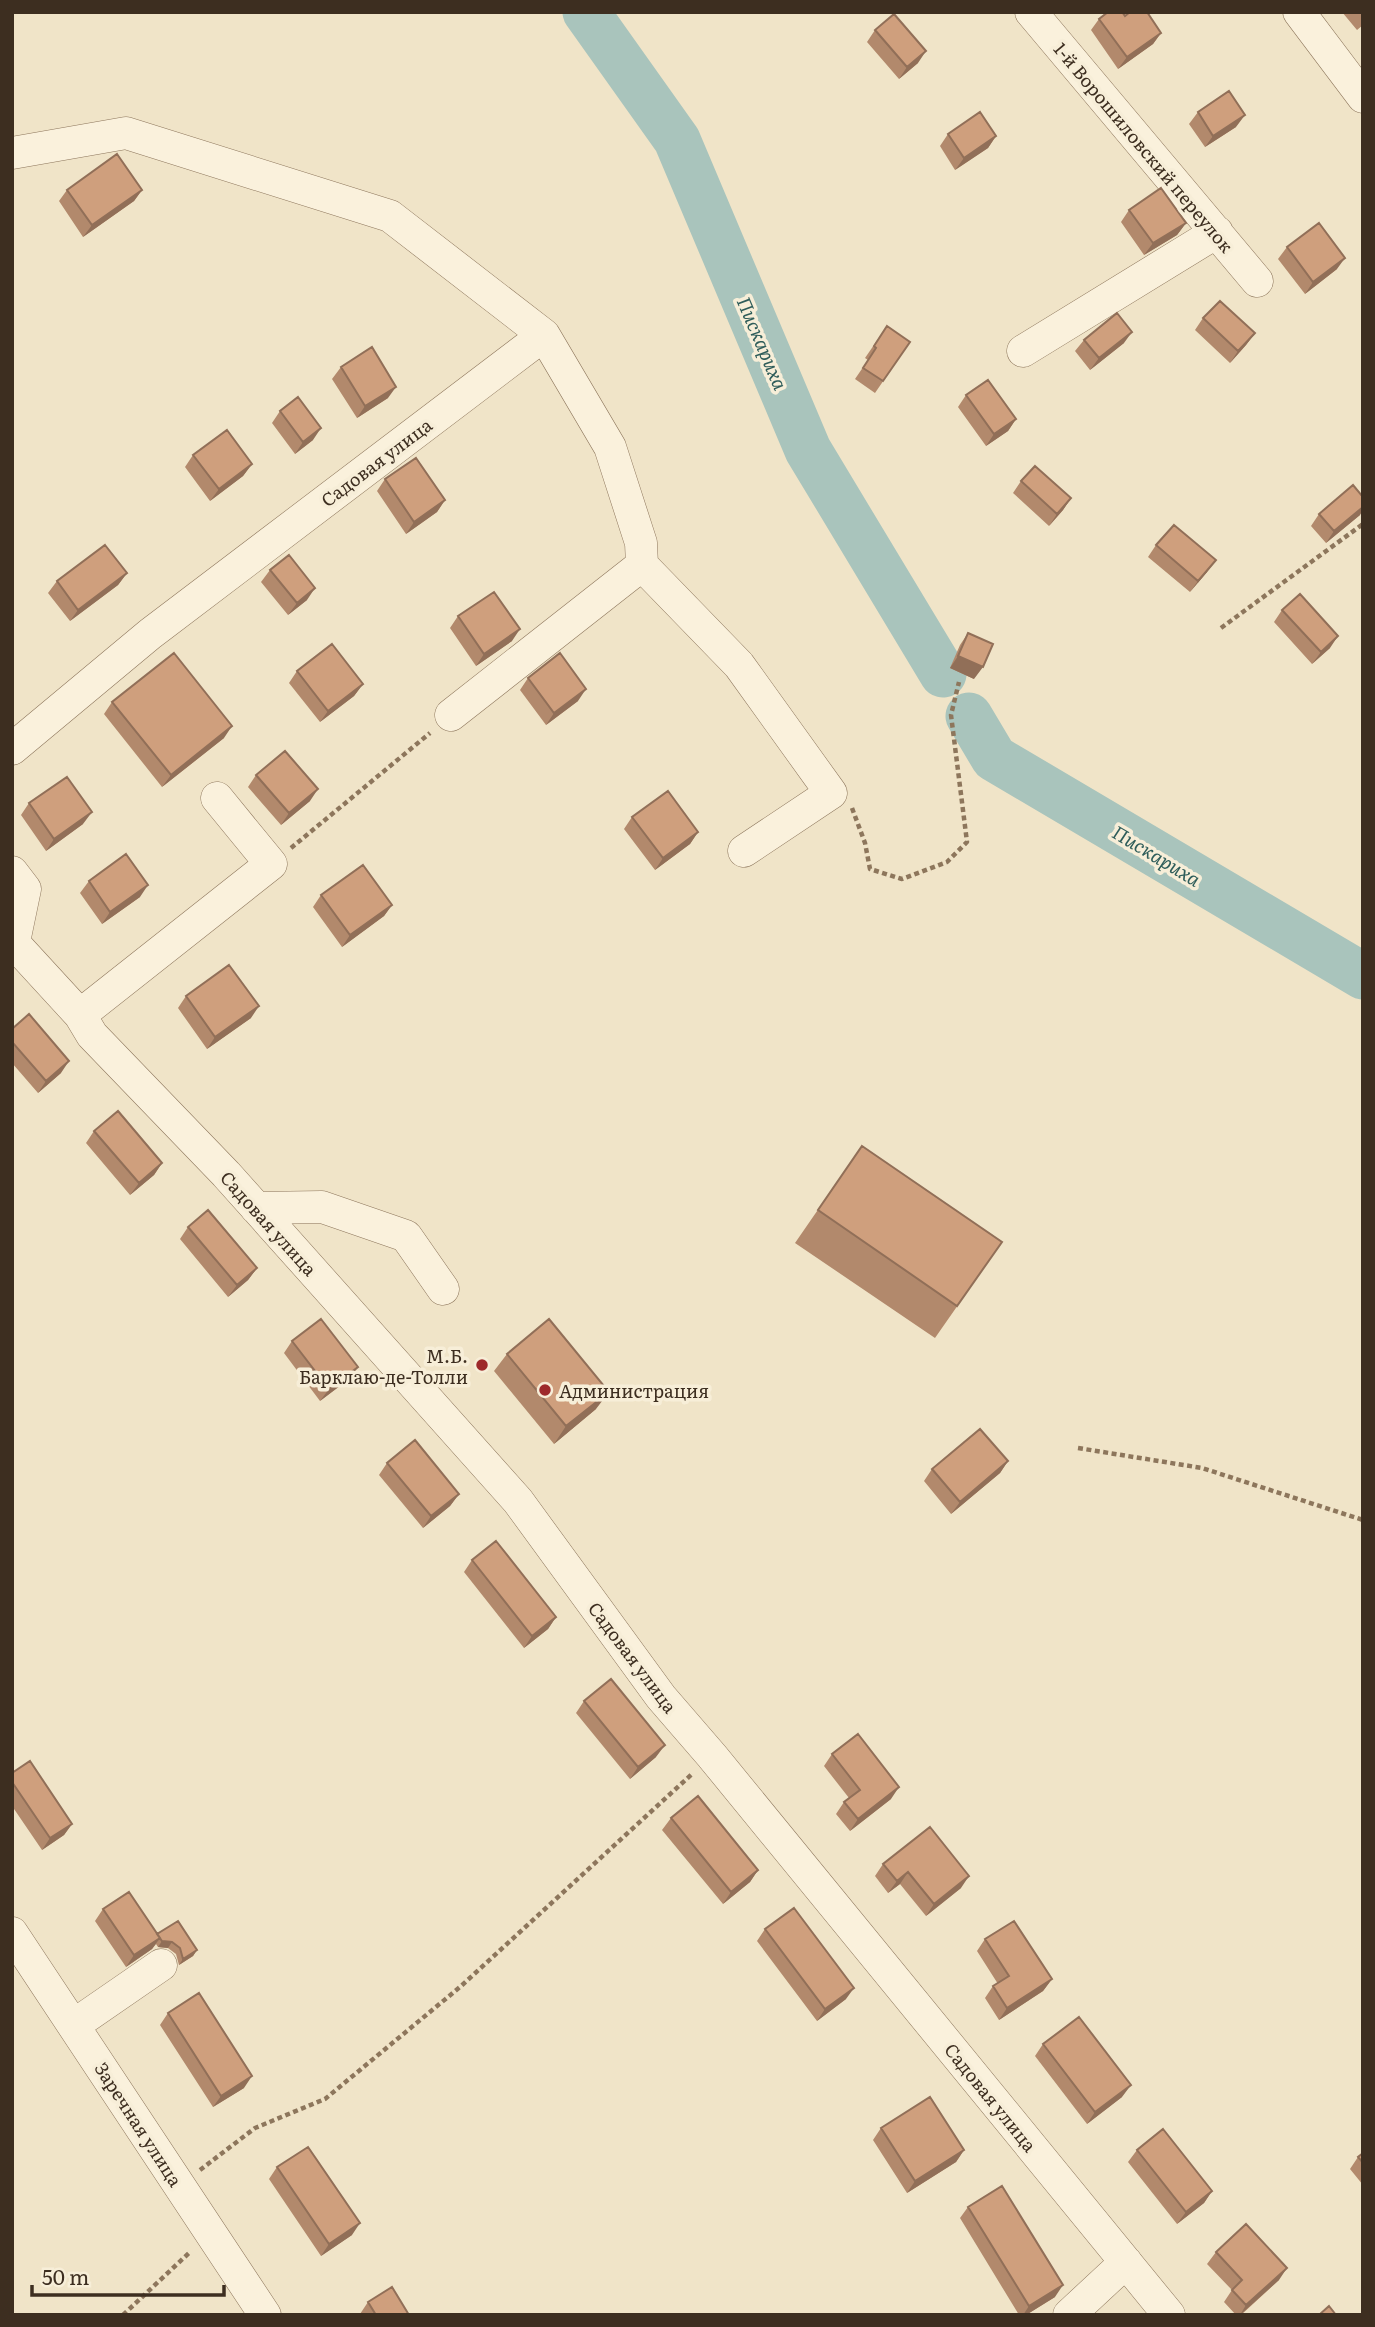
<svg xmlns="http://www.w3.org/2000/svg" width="1375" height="2327" font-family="Literata,serif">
<rect width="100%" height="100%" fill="#f0e4c8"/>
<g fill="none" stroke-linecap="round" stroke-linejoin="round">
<!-- river -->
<path stroke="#a9c4bc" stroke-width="47" d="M586,12l91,128 131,310 135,224
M969,716l25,42 369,218"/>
<!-- minor casing -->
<g stroke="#8d765c" stroke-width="33">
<path id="minor" d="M1031,12l226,269
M1299,12l64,85
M12,153l114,-20 264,83 154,119 66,112 31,96 1,22 97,100 92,128 -87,58
M1023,351l194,-119
M451,715l191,-150
M12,749l138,-115 394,-299
M12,872l13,17 -11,53
M12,941l68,74 12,20 134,139 292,327 143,196 51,59 457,559
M80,1015l191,-151 -54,-66
M256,1208l66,-1 84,29 37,53
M12,1933l253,382
M74,2025l87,-60
M1069,2315l57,-53"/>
</g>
<!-- path -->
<path stroke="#8d765c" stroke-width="4.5" stroke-dasharray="5 3.5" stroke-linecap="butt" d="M1221,628l142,-104
M852,808l13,35 5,26 32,10 45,-17 20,-20 -16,-127 8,-33
M291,848l139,-115
M1078,1448l124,20 161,52
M200,2170l55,-42 70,-29 135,-112 232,-213
M123,2315l67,-63"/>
<!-- minor -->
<use href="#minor" stroke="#faf1dc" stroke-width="32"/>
</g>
<!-- wall -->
<path fill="#b2896c" d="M1342,12h21v13l-6,5z
M1125,16l36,17 -8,11 -35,25 -27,-39 8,-11z
M875,30l43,33 -19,16 -32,-37z
M1198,112l38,15 -31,20 -16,-23z
M948,134l48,2 -8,12 -33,22 -15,-24z
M67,190h75l-8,11 -51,36 -24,-36z
M1129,210l57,13 -9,12 -33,20 -23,-33z
M1287,247l50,22 -32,25 -27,-35z
M1203,318l52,15 -9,12 -16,18 -35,-33z
M887,326l23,16 -35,51 -20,-14 13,-19 -3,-2z
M1084,340l40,3 -34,27 -15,-19z
M341,367l47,31 -31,20 -25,-39z
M966,395l50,24 -8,12 -22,15 -28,-39z
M280,411l33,29 -18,14 -23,-31z
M193,455l59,9 -9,12 -33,25 -25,-34z
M385,479l60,21 -8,12 -31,22 -29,-43z
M1021,481l50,17 -8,12 -14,16 -36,-33z
M1319,514l41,1 -34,28 -15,-17z
M1156,545l51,27 -17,20 -42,-35z
M270,570l37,30 -19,15 -27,-33z
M127,573l-9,12 -48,36 -22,-28 9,-12z
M1282,610l48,38 -18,16 -38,-42z
M458,616l54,25 -36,25 -26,-38z
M968,633l6,46 -24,-11 10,-23z
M297,671l66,13 -9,12 -34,26 -31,-39z
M528,678l50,23 -32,24 -26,-35z
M112,702l112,36 -62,49 -58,-73z
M256,775l54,26 -29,24 -33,-38z
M29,803l54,21 -37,27 -25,-36z
M632,817l66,15 -8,12 -35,26 -31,-41z
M89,881l51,16 -38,27 -22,-31z
M321,895l71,10 -8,11 -42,31 -29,-40z
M186,996l65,22 -44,31 -29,-41z
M12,1029l49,44 -23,20 -26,-30z
M94,1131l68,32 -8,12 -24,20 -44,-52z
M862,1146l140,96 -67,96 -140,-95z
M188,1227l69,41 -9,12 -20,17 -48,-58z
M292,1341l66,26 -9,12 -29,22 -36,-48z
M507,1354l89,55 -42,35 -60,-73z
M1008,1461l-8,12 -49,41 -27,-33 8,-12z
M387,1463l72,31 -9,12 -27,22 -44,-53z
M472,1560l84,57 -8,12 -24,19 -60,-76z
M584,1701l72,56 -26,22 -54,-66z
M832,1754l59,45 -41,32 -14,-17 8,-12 5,-4 -25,-32z
M12,1773l60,51 -8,11 -22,15 -30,-44z
M671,1818l87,52 -8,12 -27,22 -61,-74z
M883,1864l78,24 -35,28 -26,-32 -12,9 -13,-17z
M103,1909l54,25 40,16 -4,6 -14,9 -3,-11 -8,-6 -10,-1 -2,-3 -4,5 -26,18 -31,-46z
M765,1929l81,70 -29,22 -60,-80z
M985,1939l67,40 -9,12 -44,29 -14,-22 8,-12 5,-2 -21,-33z
M168,2013l76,75 -31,19 -53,-82z
M1043,2044l79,53 -35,27 -52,-68z
M881,2128l83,22 -8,12 -49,31 -34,-53z
M1137,2150l75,41 -8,12 -27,21 -49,-62z
M1363,2153v32l-13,-16 8,-12z
M277,2167l75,68 -31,21 -52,-77z
M968,2207l87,90 -29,18h-7l-59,-97z
M1216,2252l63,28 -38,35h-5l-12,-13 8,-12 -25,-26z
M368,2302l41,13h-48l-1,-1z"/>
<!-- shaded-wall -->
<path fill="#916f58" d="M1161,33l-8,11 -35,25 9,-12z
M926,51l-8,12 -19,16 8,-12z
M1245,115l-9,12 -31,20 8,-11z
M996,136l-8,12 -33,22 9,-12z
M142,190l-8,11 -51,36 9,-12z
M1186,223l-9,12 -33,20 9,-12z
M1345,258l-8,11 -32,25 8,-12z
M1132,332l-8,11 -34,27 9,-12z
M1255,333l-9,12 -16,18 8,-12z
M396,387l-8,11 -31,20 8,-12z
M1016,419l-8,12 -22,15 8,-12z
M321,428l-8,12 -18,14 8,-12z
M252,464l-9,12 -33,25 9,-12z
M1071,498l-8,12 -14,16 8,-12z
M445,500l-8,12 -31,22 8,-12z
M1363,507v3l-3,5 -34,28 8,-12z
M1216,560l-9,12 -17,20 8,-11z
M127,573l-9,12 -48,36 8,-11z
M315,588l-8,12 -19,15 9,-12z
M520,629l-8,12 -36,25 8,-12z
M1338,636l-8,12 -18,16 9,-12z
M958,656l25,11 -9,12 -24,-11z
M363,684l-9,12 -34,26 8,-11z
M586,689l-8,12 -32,24 8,-12z
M232,726l-8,12 -62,49 9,-12z
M318,789l-8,12 -29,24 8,-12z
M92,812l-9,12 -37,27 8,-12z
M698,832l-8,12 -35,26 8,-12z
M148,885l-8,12 -38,27 8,-12z
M392,905l-8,11 -42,31 8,-12z
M259,1006l-8,12 -44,31 8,-12z
M69,1061l-8,12 -23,20 8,-12z
M162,1163l-8,12 -24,20 9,-12z
M257,1268l-9,12 -20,17 9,-12z
M358,1367l-9,12 -29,22 9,-12z
M609,1392l-13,17 -42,35 12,-18z
M1008,1461l-8,12 -49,41 9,-12z
M459,1494l-9,12 -27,22 8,-12z
M556,1617l-8,12 -24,19 8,-12z
M665,1745l-9,12 -26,22 8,-12z
M899,1787l-8,12 -41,32 8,-12z
M72,1824l-8,11 -22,15 8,-12z
M758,1870l-8,12 -27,22 8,-12z
M908,1872l-8,12 -12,9 9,-12z
M969,1876l-8,12 -35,28 8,-12z
M160,1938l-8,11 -26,18 8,-12z
M162,1941l10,1 -4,6 -10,-1z
M197,1950l-4,6 -14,9 4,-6z
M1052,1979l-9,12 -44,29 8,-12z
M854,1988l-8,11 -29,22 8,-12z
M252,2076l-8,12 -31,19 8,-11z
M1131,2085l-9,12 -35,27 8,-12z
M964,2150l-8,12 -49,31 8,-12z
M1212,2191l-8,12 -27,21 9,-12z
M360,2223l-8,12 -31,21 8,-12z
M1287,2268l-8,12 -39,35 6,-10z
M1063,2285l-8,12 -29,18h-3l6,-9z"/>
<!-- building -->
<path fill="#cf9f7d" stroke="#916f58" stroke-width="2" d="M1108,12h14l3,4 5,-4h17l14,21 -34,24 -28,-38z
M894,14l32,37 -19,16 -32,-37z
M1229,91l16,24 -32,21 -15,-24z
M980,112l16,24 -32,22 -16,-24z
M117,154l25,36 -50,35 -25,-35z
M1161,188l25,35 -33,20 -24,-33z
M1319,223l26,35 -32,24 -26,-35z
M1220,301l35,32 -17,18 -35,-33z
M1117,313l15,19 -33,26 -15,-18z
M887,326l23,16 -27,39 -20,-13 13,-20 -2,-2z
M372,347l24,40 -31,19 -24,-39z
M988,380l28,39 -22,15 -28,-39z
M298,397l23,31 -18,14 -23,-31z
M227,430l25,34 -33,25 -26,-34z
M416,458l29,42 -31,22 -29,-43z
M1035,466l36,32 -14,16 -36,-33z
M1353,485l10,12v10l-29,24 -15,-17z
M1174,525l42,35 -18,21 -42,-36z
M105,545l22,28 -49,37 -21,-29z
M289,555l26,33 -18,15 -27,-33z
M494,592l26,37 -36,25 -26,-38z
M1300,594l38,42 -17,16 -39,-42z
M968,633l25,11 -10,23 -25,-11z
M332,644l31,40 -35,27 -31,-40z
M174,653l58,73 -61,49 -59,-73z
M560,653l26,36 -32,24 -26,-35z
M285,751l33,38 -29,24 -33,-38z
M67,777l25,35 -38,27 -25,-36z
M668,791l30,41 -35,26 -31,-41z
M126,854l22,31 -38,27 -21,-31z
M363,865l29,40 -42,30 -29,-40z
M229,965l30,41 -44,31 -29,-41z
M29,1014l40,47 -23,20 -34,-39v-13z
M118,1111l44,52 -23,20 -45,-52z
M862,1146l140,96 -45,64 -139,-96z
M208,1210l49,58 -20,17 -49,-58z
M321,1319l37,48 -29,22 -37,-48z
M549,1319l60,73 -43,34 -59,-72z
M980,1429l28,32 -48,41 -28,-33z
M415,1440l44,54 -28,22 -44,-53z
M496,1541l60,76 -24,19 -60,-76z
M611,1679l54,66 -27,22 -54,-66z
M858,1734l41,53 -41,32 -14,-17 16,-12 -28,-36z
M30,1761l42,63 -22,14 -38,-56v-9z
M698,1796l60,74 -27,22 -60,-74z
M930,1827l39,49 -35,28 -26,-32 -11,9 -14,-17z
M129,1892l31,46 -26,17 -31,-46z
M794,1908l60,80 -29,21 -60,-80z
M178,1921l19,29 -14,9 -3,-11 -8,-6 -10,-1 -5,-7z
M1014,1921l38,58 -45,29 -14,-22 16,-10 -24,-37z
M199,1993l53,83 -31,20 -53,-83z
M1079,2017l52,68 -36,27 -52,-68z
M930,2097l34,53 -49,31 -34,-53z
M1163,2129l49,62 -26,21 -49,-62z
M308,2147l52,76 -31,21 -52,-77z
M1363,2153v10l-5,-6z
M1002,2186l61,99 -34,21 -61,-99z
M1246,2224l41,44 -41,37 -14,-15 10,-10 -26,-28z
M392,2287l17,28h-33l-8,-13z
M1329,2306l7,9h-17z"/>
<!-- markers -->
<g fill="#9e2a2b" stroke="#f7eed8" stroke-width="2.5">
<circle cx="482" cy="1365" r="7"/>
<circle cx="545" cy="1390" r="7"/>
</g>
<g text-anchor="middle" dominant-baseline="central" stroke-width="7" stroke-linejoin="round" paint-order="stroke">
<!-- street labels -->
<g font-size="18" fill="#3d2e20" stroke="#f7eed8">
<text transform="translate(1144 147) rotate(50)">1-й Ворошиловский переулок</text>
<text transform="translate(376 462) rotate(-37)">Садовая улица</text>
<text transform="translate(269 1223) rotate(48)">Садовая улица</text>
<text transform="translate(633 1657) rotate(53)">Садовая улица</text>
<text transform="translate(991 2097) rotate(51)">Садовая улица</text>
<text transform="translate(139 2124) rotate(57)">Заречная улица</text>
</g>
<!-- poi labels -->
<g font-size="18" fill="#3d2e20" stroke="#f7eed8" text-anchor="end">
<text x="468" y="1355">М.Б.<tspan x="468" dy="21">Барклаю-де-Толли</tspan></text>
<text x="559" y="1390" text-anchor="start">Администрация</text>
</g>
<!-- water labels -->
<g font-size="19" font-style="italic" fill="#2f5d5a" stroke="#f7eed8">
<text transform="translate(763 343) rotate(67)">Пискариха</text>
<text transform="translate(1157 855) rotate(31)">Пискариха</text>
</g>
</g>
<!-- border -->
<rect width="1375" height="2327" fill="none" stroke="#3d2e20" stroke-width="28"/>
<!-- scale -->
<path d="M32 2285v10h192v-10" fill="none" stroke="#3d2e20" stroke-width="3.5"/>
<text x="42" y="2285" font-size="21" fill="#3d2e20" stroke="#f7eed8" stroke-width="5" paint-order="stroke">50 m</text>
</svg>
